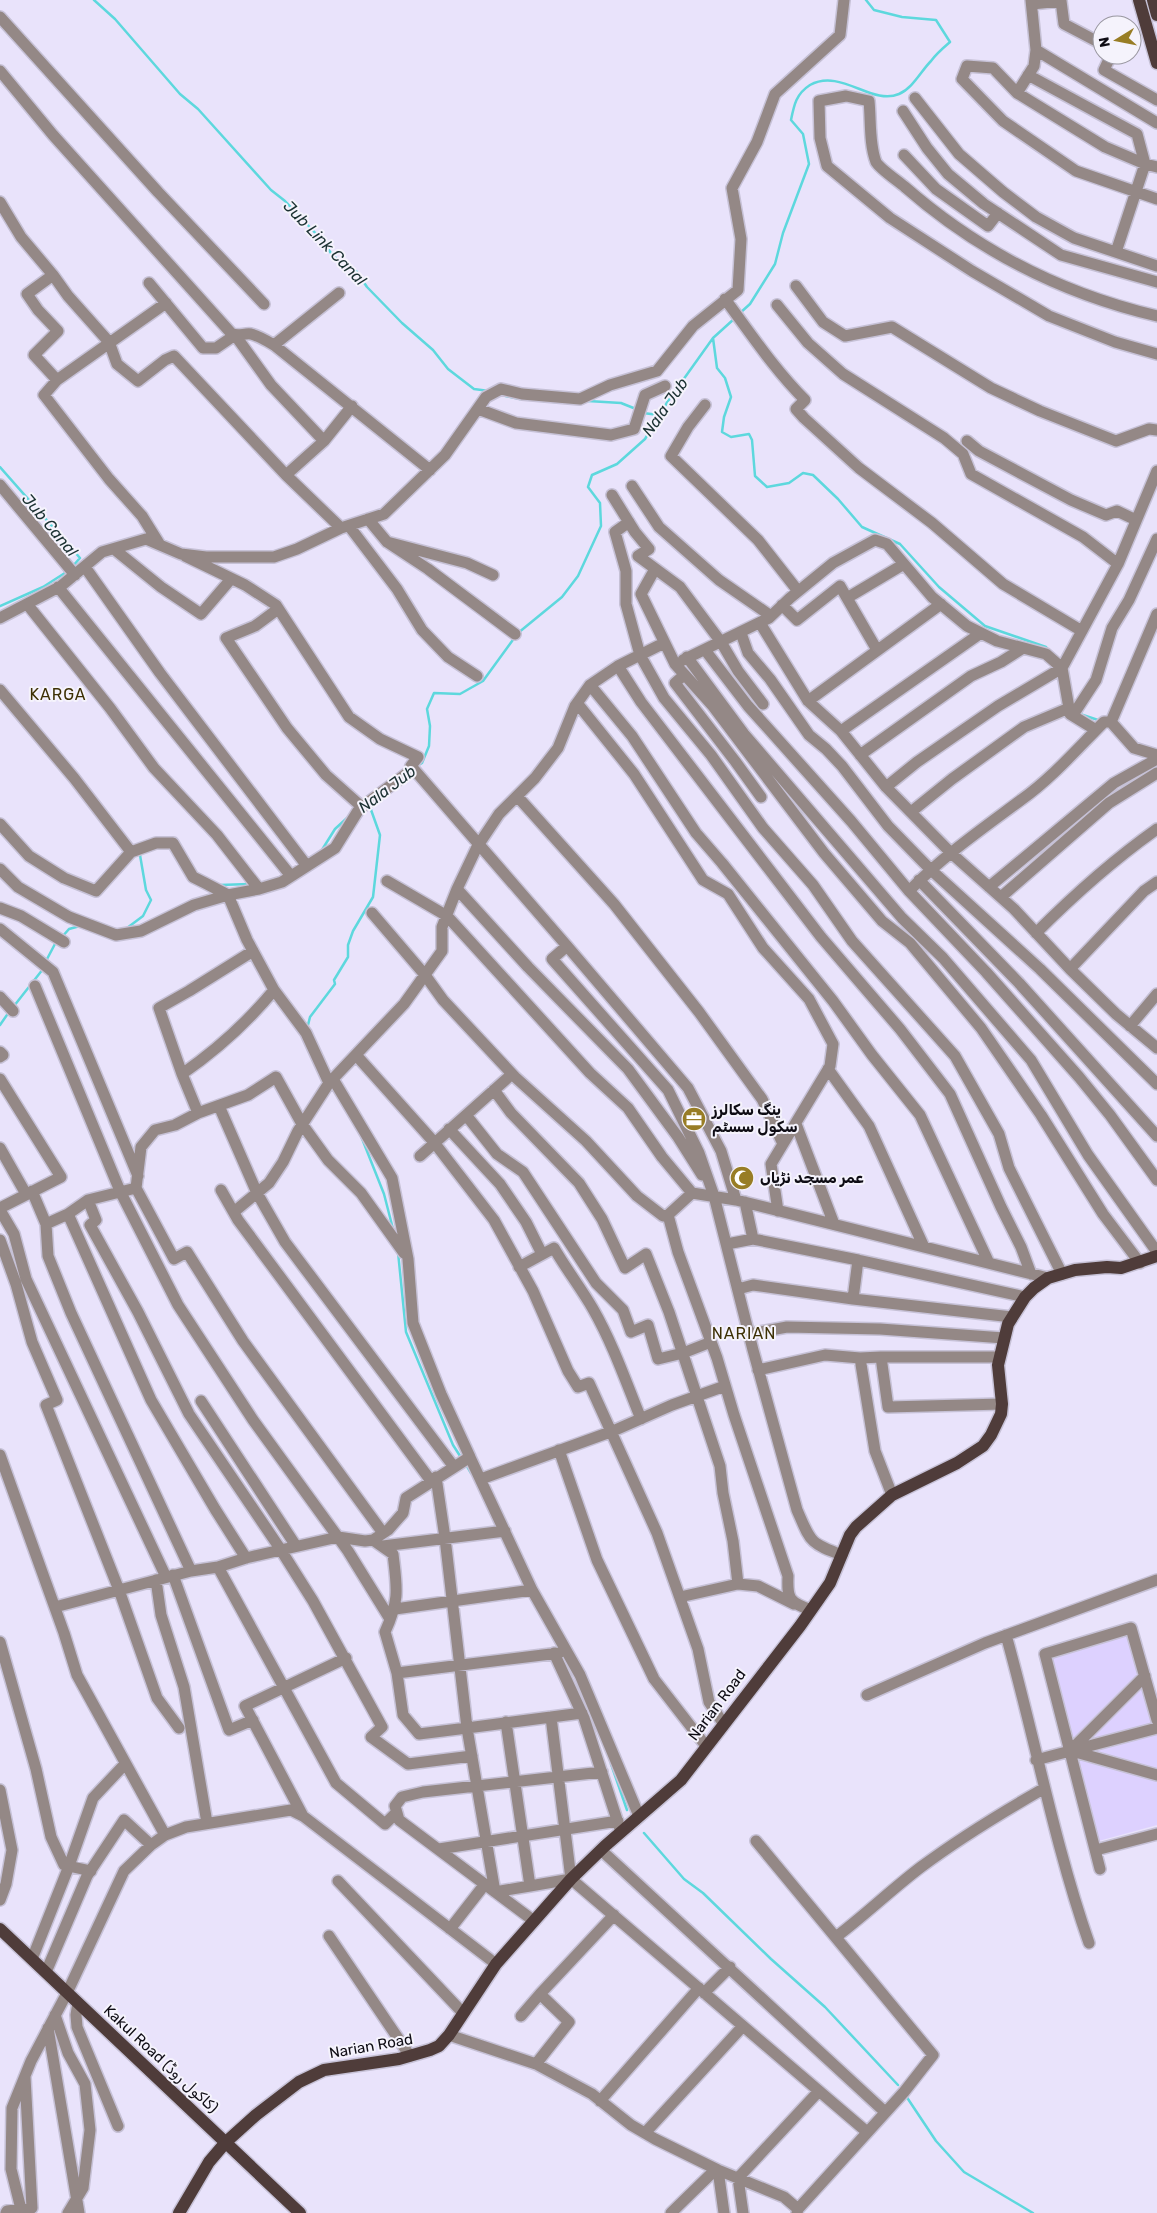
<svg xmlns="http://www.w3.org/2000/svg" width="1157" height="2213" font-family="Rubik,'Noto Sans Arabic',sans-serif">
<rect width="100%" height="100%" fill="#e9e3fb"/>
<!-- green -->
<path fill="#ddd1ff" d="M1127,1625l30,107v93l-62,17 -54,-193z"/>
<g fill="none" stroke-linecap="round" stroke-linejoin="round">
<!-- stream -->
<path stroke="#5dd8dd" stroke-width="2.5" d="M94,0l21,19 65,75 18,15 73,81 14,11 36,38 12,17 23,15 11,16 35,36 31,27 15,19 26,20 15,2
M740,313l10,-9 25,-40 8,-31 26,-69 -6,-30 -12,-14c3,-15 5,-26 19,-35 31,-17 62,21 89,9 14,-6 22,-23 32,-33 5,-7 12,-13 19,-19l-14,-22 -34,-3 -28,-7 -8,-10
M713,338l4,30 8,10 6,19 -7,20 -2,15 9,5 18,-3 3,6 3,36 12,11 22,-4 14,-10 10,2 25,24 24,28 38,17 39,43 46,39 61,21 3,4
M501,395l19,4
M543,401l12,1
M588,401l33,2 15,6
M643,413l16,2
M0,467l80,91 -8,9
M0,606l43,-19 25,-16
M518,633l44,-36 16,-21 23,-50 -1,-23 -12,-16 4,-12 25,-11 28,-25 23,-38 45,-63 21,-19
M1080,714l21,7
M1114,733l8,9
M417,766l5,-3 7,-17 1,-20 -3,-17 7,-16 26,1 23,-13 32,-44
M320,853l15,-24 12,-11
M220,885l29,-1
M127,928l16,-12 8,-16 -5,-10 -6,-35 2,-2
M62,937l7,-8 11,-3
M46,961l10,-19
M14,1006l29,-37
M0,1025l9,-13
M307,1029l3,-12 25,-33 -1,-4 14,-23v-12l5,-14 20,-34 7,-62 -10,-28
M361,1136l23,58 9,35
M398,1252l8,80 47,113 9,14
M465,1463l6,10
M611,1764l16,46
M644,1833l40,46 19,14 68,66 54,48 73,78
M906,2096l30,45 28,31 69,41"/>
<!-- minor casing -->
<g stroke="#c6c1d6" stroke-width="14">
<path id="minor" d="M1031,0l5,50 -2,16 -17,27 -24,-25 -26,-2 -5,13 41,42 73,50 81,28
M1032,4l29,-3 3,23 38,20
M0,17l158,175 106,112
M1036,50l121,73
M1111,55l-7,15 53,30
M0,71l53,64 178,198c6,4 13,0 20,1 8,2 16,7 23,11l156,125
M1028,75l109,59 8,30 12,3
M1017,93l88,54 40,17 -29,88
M915,98l44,56 44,38 33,25 38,21 83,28
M903,111l24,37 21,26 36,30 77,51 96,27
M904,155l32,34 52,37 10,-13
M0,202l21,35 32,38 -26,19 11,16 20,21 -24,24 23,25 -13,15 65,84 33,37 18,29
M53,275l15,21 41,46 8,22 21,17 27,-21 9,-4 112,119
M149,283l54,65h13l19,-13 36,50 53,56
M796,286l27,36 22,14 47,-9 99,61 49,23 76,30 33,-12 8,1
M725,299c26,35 49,70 80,101l-9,9 8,9 55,50 73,55 71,61 79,47
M777,305l31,38 35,31 101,64 19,16 8,20 112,63 35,27
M1157,316c-94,-22 -180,-66 -252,-129 -7,-6 -25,-18 -29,-25 -7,-18 -5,-42 -7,-61l-23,-5 -27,5 1,37 7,28 63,52 82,53 77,45 66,26 42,12
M274,345l65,-52
M57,380l109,-77
M705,405l-17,22 -17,29 87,84 40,51
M478,409l38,14 95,12 23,-6 11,-34 20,-9
M967,441l12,10 92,49 35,15 11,-4 19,9
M0,485l75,90
M632,486l27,41 60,53 52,36
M612,495l23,37 14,17 -11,7 42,31 41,55 17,29 25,33
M368,519l19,23 80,21 26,12
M629,522l-14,10 11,39v33l14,51 24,43 47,57 52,73 50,57 39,56 103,115 44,78 10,34 53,106
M349,526l48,63 25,41 26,27 29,19
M341,528l-55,-53 38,-34 28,-35
M387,542l41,27 87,65
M114,549l47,38 40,27 30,-35
M185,556l60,29 31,20 73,112 31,22 38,18 -7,9 156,180
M85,567l75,106 147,193
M655,569l-14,25 34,70 37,41 112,148 58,68 28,22 71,85 60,87 62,99 37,49
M58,587l233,289
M847,598l57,-34
M27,604l83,104 44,60 63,67 42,54
M782,605l15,15 43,-34 37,64
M278,609l-23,17 -29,12 61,90 39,47 36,32 51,-38
M0,618l61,-32 41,-34 44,-13 35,15 25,3h68l23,-8 44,-21 43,-14 61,-59 41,-58 15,-8 21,5 58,5 30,-14 47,-14 36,-45 45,-36 3,-51 -9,-51 25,-46 18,-48 65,-59 4,-35
M760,623l48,78 33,30 45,56 65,66 63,56 56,60 46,45 41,34
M741,633l7,20 22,26 39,56 17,14 16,17 46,60 42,43 110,100 117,115
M705,650l43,56 103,115 58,70 77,81 93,105 31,38 47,65
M687,657l57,77 158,184 41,40 88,102 57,95 69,97
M683,660l86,-42 21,-20 43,-35 42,-23 12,4 45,53 35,29 30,15 49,13 16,14 8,46 26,16
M618,666l23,36 180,235 79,92 50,65 51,113 20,40 10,27
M684,675l-9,8 60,78 26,36
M590,685l42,51 64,97 26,30 111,138 39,54 48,60 69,148
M0,690l74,88 57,74 25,-9h17l20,34 12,6 23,12 31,-6 23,-7 53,-34 26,-42
M808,701l133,-97
M577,703l57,71 69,106 25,14 35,54 46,51 24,45 -3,22 -59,98 7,47
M1073,715l23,-35 16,-52 17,-28 28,-61
M1111,722l23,26 23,7
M841,731l140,-98
M860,755l111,-79 30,-14 22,-14
M886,787l31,-25 81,-56 64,-38 56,-104 39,-93
M517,796l97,108 85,108 63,87 21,45
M911,812l41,-33 72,-52 45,-19
M0,824l29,32 35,22 32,13 35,-39
M0,869l18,18 51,30 47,18 25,-4 53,-26 34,-10 19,45 27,50c-28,34 -56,59 -92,84l16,39
M919,880l100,103 138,153
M387,881l60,35 143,157 38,35 34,49 30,36
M989,887l125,-104 43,-24
M457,889l71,78 100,102 50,68 24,38
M909,891c34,-35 73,-62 112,-91 31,-22 56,-51 83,-78h7l46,-108
M1001,897l108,-94 48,-30
M0,908l21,8 43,26
M372,913l53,62 18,25 72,77 71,64 51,55 26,20 5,-1 24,-22 44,7 312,78
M0,929l53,43 85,204
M1036,933c38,-38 77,-73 121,-104
M1070,969l74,-78 13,-9
M35,986l85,205 58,114 75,115 95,131 42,68
M274,990l32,43 23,50
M0,997l13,14
M1130,1026l27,-32
M0,1052l3,3 -3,2
M356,1055l77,86 61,79 39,71 35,80 10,16 11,-4 68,150 41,116 11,53 14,21
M828,1069l41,57 55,121
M182,1074l-23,-66 30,-17 64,-40
M0,1079l61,98 -61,31
M333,1079l59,99 16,81 5,64 28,71 29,63 -64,41 -3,15 -15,17 -15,10 -8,1 -27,-4 -92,21 -28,9 118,216 49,41 11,-11
M494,1090l17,23 68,70 23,36 23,49 21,-14 23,58 51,154 3,27 10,48 5,43
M219,1106l38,87 28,49 169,225
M466,1115l31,39 26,18 73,111 27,27 8,22 17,-7 10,34 25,-6 28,-11
M796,1124l38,100
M449,1129l51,55 26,38 16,32
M0,1148l26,46
M420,1156l92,-82
M136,1188l38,71 13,-7 56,89 140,192
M221,1190l17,30 193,261
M32,1191l14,33
M88,1200l8,20 -6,5 48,87 51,102 90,133 34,54 69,126 -11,10 37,27 64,-8
M736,1200l-15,-49 -33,-63 -121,-142 -15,13 116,131 31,63 15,43 39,154 44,160c14,32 12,33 45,45
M745,1202l8,37 105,21
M0,1210l14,24 12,45 140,298
M235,1211l34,-28 14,-21 15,-31 31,-48 75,-79 38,-53v-24l15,-38 20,-42 22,-33 36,-36 23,-30 17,-42 15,-21 28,-19 46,-23
M68,1214l83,186 64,109 31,49
M668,1215l10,37 39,106 17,57 54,161c-1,23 1,26 23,34
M0,1240l16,44 16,58 25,58 -11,5 73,185 38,108 22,30
M727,1244l26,-5
M519,1267l35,-19c12,21 27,40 39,61 20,35 33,73 48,110
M738,1289l15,-4 100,14
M1012,1317l-159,-18 5,-39 167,37
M749,1334l38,-7 93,2 124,9
M881,1357l-21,1 15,93 17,44
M999,1357h-118l7,50 114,-3
M758,1370l67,-15 35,3
M201,1401l95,145
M559,1450l38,110 57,119 52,67
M468,1453l64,137 48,85 59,141
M0,1455l64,178 13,42 88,160
M436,1477l9,61 22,190 115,-15
M481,1479l132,-48 59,-26 53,-19
M373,1540l20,14c4,35 7,45 -8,78l12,41 6,42 16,19 48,-6 28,164 35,-6 -24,-164
M383,1546l122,-15
M218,1567l-27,4 -120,-258 -23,-57 -2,-32 22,-10 20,-14 48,-12 5,-41 14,-17 20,-5 23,-12 50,-18 28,-18 26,47 26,36 33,33 43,60
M173,1575l56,155 24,-10
M156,1580l5,35 23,72 23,136
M680,1597l58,-13 20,2 36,18
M55,1607l136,-36
M395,1609l137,-19
M1006,1635c29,103 48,208 83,308
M0,1642l36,127 15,68 13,28 27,6
M554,1653l30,65 37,114
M397,1673l162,-20
M867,1695l118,-52 172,-63
M551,1717l20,162 296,253
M1071,1750l74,-74
M1072,1751l85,24
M1036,1760l121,-32
M0,1790l12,60 -6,34 -6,16
M303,1816l-58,-110 101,-48
M756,1841l177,214 -29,37 -106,117 -1,4
M439,1849l179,-28
M601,1850l284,262
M1096,1850l61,-16
M1100,1869l-55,-215 86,-26 26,92
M338,1881l125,132
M530,1886l41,-7
M534,1921l-135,-101 -4,-14 7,-9 21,-5 179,-20
M450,1929l35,-45
M329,1936l81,120
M836,1937c29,-22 56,-48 85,-70 39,-29 80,-54 122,-78
M32,1959l37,-93 24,-68 32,-34
M46,1972l41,-96 37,-56 27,25
M704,1993l26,-26
M78,2003l-2,12 1,12 41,99
M55,2015l13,38 17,31 5,46 -7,58 -15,25
M521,2016l19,-22
M48,2028l31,185
M449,2035l87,29 56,30 39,31 24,14 63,31 66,27 14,12
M536,2064l33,-42 -29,-28 74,-79
M600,2101l99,-113
M645,2133l98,-107
M718,2170l6,43
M6,2213l1,-2 25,-3 -7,-131
M22,2213l-11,-44 1,-61 19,-47 36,-68 57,-122 27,-26 14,-10 21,-8 105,-17 12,6 193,148
M671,2213l45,-44
M743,2213l-5,-35 81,-87"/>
</g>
<!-- major casing -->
<g stroke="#c6c1d6" stroke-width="15">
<path id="major" d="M1139,0l18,63
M1153,0l4,15
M0,1929l300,284
M179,2213l30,-51 17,-20 30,-27 43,-33 25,-12 75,-11 31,-9 9,-4 10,-11 47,-71 75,-85 34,-33 76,-66 119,-154 30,-43 20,-48 6,-8 36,-32 65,-32 26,-17 8,-11 10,-21 1,-10 -4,-39 10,-41 17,-27 9,-9 14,-10 27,-8 32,-3 14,1 36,-12"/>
</g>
<!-- minor -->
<use href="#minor" stroke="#948886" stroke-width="11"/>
<!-- major -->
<use href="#major" stroke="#4f3c3a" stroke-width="12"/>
</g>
<!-- icons -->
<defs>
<g id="office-disc" transform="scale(1.25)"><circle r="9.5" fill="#987d25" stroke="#f5f3fc"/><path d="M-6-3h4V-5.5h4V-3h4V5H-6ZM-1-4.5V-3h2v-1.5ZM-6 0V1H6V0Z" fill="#fff"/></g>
<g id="mosque-disc" transform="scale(1.25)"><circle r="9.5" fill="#987d25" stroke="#f5f3fc"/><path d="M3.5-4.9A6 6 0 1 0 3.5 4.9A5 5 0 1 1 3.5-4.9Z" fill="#fff"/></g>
</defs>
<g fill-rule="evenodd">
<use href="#office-disc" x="694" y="1119"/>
<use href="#mosque-disc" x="742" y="1178"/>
</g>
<g text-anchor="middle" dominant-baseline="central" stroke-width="4" stroke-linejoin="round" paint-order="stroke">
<!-- poi labels -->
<g font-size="15" font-weight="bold" fill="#0f0d15" stroke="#f5f3fc" text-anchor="start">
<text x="712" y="1110">ینگ سکالرز<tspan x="712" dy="17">سکول سسٹم</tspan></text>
<text x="760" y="1178">عمر مسجد نڑیاں</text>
</g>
<!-- street labels -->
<g font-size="15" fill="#0f0d15" stroke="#f5f3fc">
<text transform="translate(717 1705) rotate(-53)">Narian Road</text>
<text transform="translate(371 2046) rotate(-10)">Narian Road</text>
<text transform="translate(161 2059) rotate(43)">Kakul Road (کاکول روڈ)</text>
</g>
<!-- water labels -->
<g font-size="16" font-style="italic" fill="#1b3132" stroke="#f5f3fc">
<text transform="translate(325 243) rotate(46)">Jub Link Canal</text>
<text transform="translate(665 407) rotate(-55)">Nala Jub</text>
<text transform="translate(50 525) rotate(50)">Jub Canal</text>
<text transform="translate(387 789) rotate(-37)">Nala Jub</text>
</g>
<!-- neighbourhood labels -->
<g font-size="16" letter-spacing="1" fill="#3d3005" stroke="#f5f3fc">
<text x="58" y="694">KARGA</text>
<text x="744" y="1333">NARIAN</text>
</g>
</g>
<!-- north arrow -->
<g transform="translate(1117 40) rotate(260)"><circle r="24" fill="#f5f3fc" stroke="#9997a0"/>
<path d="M0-4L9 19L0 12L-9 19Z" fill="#987d25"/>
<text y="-8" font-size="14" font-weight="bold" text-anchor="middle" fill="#0f0d15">N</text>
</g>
</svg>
